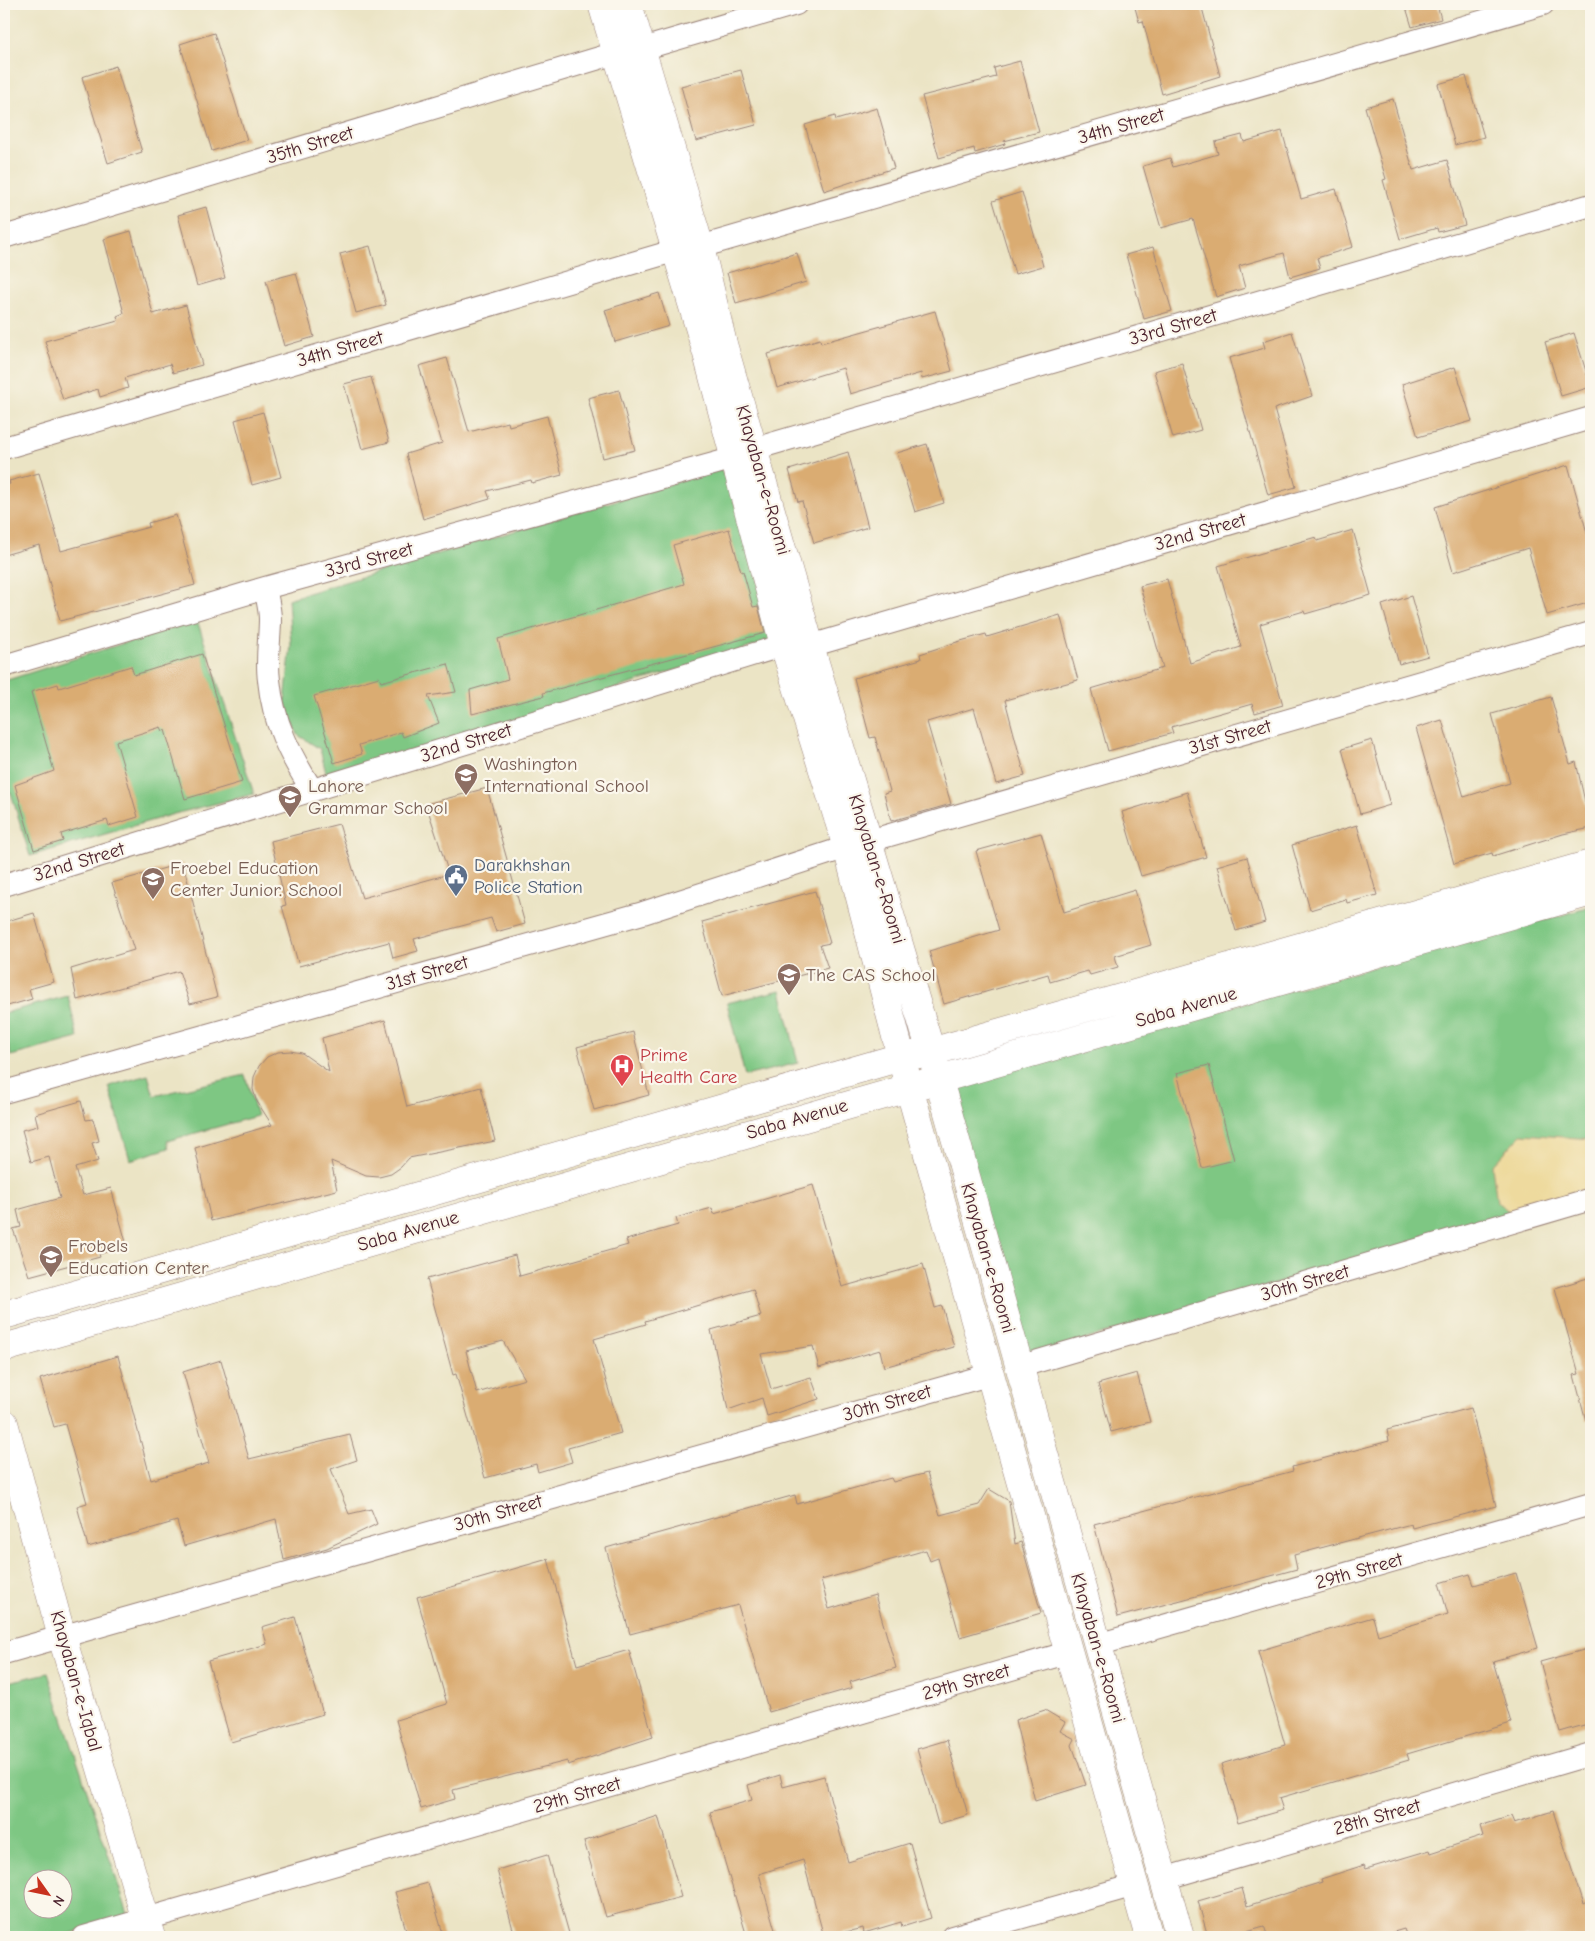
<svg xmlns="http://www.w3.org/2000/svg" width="1595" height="1941" font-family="'Comic Neue',sans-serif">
<rect width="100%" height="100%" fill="#fbf7ec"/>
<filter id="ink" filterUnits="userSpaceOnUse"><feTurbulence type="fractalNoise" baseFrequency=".02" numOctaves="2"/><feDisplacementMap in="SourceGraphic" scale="10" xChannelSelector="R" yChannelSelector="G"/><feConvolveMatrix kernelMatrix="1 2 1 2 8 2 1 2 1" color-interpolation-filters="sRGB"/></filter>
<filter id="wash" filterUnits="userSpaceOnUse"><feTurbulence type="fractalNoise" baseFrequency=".0096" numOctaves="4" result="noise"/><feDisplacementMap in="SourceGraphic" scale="20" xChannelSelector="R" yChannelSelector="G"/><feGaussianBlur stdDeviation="1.12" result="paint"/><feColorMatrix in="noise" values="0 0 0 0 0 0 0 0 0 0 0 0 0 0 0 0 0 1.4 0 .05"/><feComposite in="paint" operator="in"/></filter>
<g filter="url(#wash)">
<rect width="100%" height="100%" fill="#ebe4c5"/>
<!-- green -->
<path fill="#7ec783" stroke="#647357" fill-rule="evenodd" d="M721,469l21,53 32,118 -447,137 -7,-28 -22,-14 -13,-34 6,-56 -3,-46z
M197,620l57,174 -80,20 -144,42 -19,-63h-7v-112z
M1591,907v285l-566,165 -77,-272z
M781,990l17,73 -53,13 -18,-73z
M68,996l10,42 -67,18 -7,-27v-16z
M148,1075l6,21 91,-21 12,41 -90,25 2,7 -39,12 -21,-74z
M48,1673l81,244 -72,20h-53v-254zM32,1878h30v30h-30z"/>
<!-- sand -->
<path fill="#eeda9e" stroke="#9c7c64" d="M1522,1134l69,5v53l-77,23 -17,-13 -5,-36z"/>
<g id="blocks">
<!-- building -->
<path fill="#daac72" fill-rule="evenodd" d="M1134,4h67l19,72 -58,18 -19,-73 -4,1z
M1405,4h32l4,15 -29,8z
M214,33l33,107 -35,11 -32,-107z
M1020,61l19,71 -35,9 1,3 -30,9 -1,-5 -35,10 -17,-62 74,-19 -2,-9z
M116,66l26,86 -34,11 -26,-86z
M741,70l15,55 -60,16 -15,-55z
M1466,76l18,61 -29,8 -17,-61z
M1393,99l20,71 34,-10 18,65 -27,7 -1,-4 -37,11 -17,-59 3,-1 -21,-72z
M877,108l17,60 -70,23 -19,-66 30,-9 1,4z
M1282,131l19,68 35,-10 17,58 -36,11 3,10 -30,9 -6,-24 -45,13 6,22 -29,9 -23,-78 -32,9 -18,-62 27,-8 3,9 45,-13 -3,-12 27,-7 2,7z
M1022,192l21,74 -28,8 -22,-73z
M206,207l19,71 -28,8 -19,-71z
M131,231l22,83 33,-9 16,60 -29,8 -3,-9 -45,14 3,10 -28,9 -2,-8 -35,11 -18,-59 73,-20 -1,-5 7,-3 -20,-74z
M370,246l16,59 -30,8 -16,-59z
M1153,247l19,64 -28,8 -18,-64z
M797,253l9,29 -70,21 -9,-30z
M296,273l18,64 -30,9 -18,-65z
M659,293l10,33 -54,16 -10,-32z
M935,311l17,60 -30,8 -1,-6 -71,21 -7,-26 -66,20 -9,-34 52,-15 1,4z
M1292,332l20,64 -38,13 22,78 -28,8 -39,-137 36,-10 -2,-7z
M1574,333l17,54 -30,9 -16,-54z
M447,358l22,74 39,-10 1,4 38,-10 15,59 -30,8 -1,-3 -44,11 3,8 -67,20 -17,-65 36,-11 -23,-77z
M1182,363l19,67 -28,8 -19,-67z
M1455,367l17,54 -54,16 -16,-53z
M371,377l18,65 -27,7 -18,-65z
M619,390l16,60 -32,8 -15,-60z
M263,412l18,65 -29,8 -17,-65z
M927,444l17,59 -29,9 -18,-59z
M848,452l20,75 -54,16 -12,-42 -4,1 -9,-32z
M1568,465l23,82v55l-44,13 -19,-67 -75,24 -18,-65z
M39,473l22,78 88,-24 -1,-4 28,-8 19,70 -135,36 -21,-76 -35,10v-70l6,-1 -1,-3z
M729,529l12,43 2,-1 10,36 5,-1 7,27 -222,60 1,3 -72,18 -2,-24 38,-11 -10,-40 186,-55 -11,-39z
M1353,530l18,65 -66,19 -1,-3 -44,13 23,81 -28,8 -3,-9 -81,23 2,6 -65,18 -17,-62 72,-21 -23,-82 27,-7 23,84 51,-16 -23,-81 98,-29 1,4z
M1411,596l17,60 -29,8 -17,-59z
M1060,615l18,65 -73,20 20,76 -29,8 -22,-76 -47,14 24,82 -60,17 -7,-28 6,-2 -15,-54 -5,1 -16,-60 67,-19 -1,-5 37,-12 29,-8 1,3z
M202,654l40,128 -57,17 -20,-69 -2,1 -2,-4 -45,14 22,76 -29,9 -2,-6 -46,14 2,7 -29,9 -19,-65 39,-14 -23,-79 27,-8 1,4 72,-22 3,9z
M448,664l8,28 -28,4 11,27 -36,14 -2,-5 -42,13 3,9 -28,9 -20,-67 65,-19 2,5z
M1551,697l19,67 6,-2 15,66 -28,6 -70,22 -1,-3 -38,11 -38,-136 26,-8 22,77 46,-14 -18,-69z
M1372,740l18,65 -30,9 -18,-65z
M487,788l38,136 -29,8 -5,-14 -77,21 4,12 -25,7 -4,-16 -90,24 -17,-60 4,-1 -15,-64 68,-17 23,74 87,-24 -23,-70z
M1187,792l19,65 -65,19 -19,-64z
M1357,825l20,70 -30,8 -1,-4 -36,11 -18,-65z
M1041,833l23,79 71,-22 16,55 -36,11 3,11 -28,8 -2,-4 -38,11 -2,-8 -104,30 -15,-53 70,-21 -23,-79z
M1247,857l18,65 -29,9 -19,-65z
M183,863l34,134 -27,7 -11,-33 -102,29 -6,-31 63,-19 -22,-67z
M815,891l15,52 -10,2 8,23 -106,28 -20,-74z
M34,913l20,69 -25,7 3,10 -28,8v-85z
M385,1020l22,87 74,-20 14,54 -86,17 -8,9 -10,7 -12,3 -13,-1 -35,-15 6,29 -126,31 -16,-73 77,-23 -16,-25 -3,-11 1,-12 5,-11 8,-9 11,-5 12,-1 12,2 27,19 -7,-34z
M633,1032l16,63 -55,15 -17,-63z
M1209,1065l25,95 -32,8 -25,-95z
M81,1101l5,19 7,-1 6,22 -7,2 6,18 -23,7 8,27 28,-7 16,58 -28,8 1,3 -71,19 -16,-47 8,-2 -4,-17 43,-12 -11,-41 -18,5 -9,-32 16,-4 -3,-12z
M813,1185l29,102 81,-23 12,44 7,-2 12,41 -70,20 -4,-17 -61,18 -6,-22 -52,8 10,35 40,-12 8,22 -52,17 -5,-18 -34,12 -17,-80 50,-14 -8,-27 -108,32 1,3 -52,15 27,94 -53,15 4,14 -34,10 -2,-8 -51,14 -29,-104 -3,1 -26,-96 88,-24 5,21 108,-31 -2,-5 52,-15 -2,-7 36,-10 2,6zM503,1341l22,38 -48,14 -11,-42z
M1591,1277v143l-5,1 -12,-46 5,-1 -24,-86z
M118,1356l33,124 58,-17 -26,-91 38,-12 28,99 101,-24 7,25 -26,9 18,45 22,-5 6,15 -50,24 -43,12 -8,-41 -92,27 -7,-25 -89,26 -11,-41 10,-3 -22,-79 -11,3 -14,-48z
M1137,1373l13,49 -39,10 -13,-48z
M1471,1408l25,98 -84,22 -1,-4 -117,31 3,14 -179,48 -24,-93 199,-53 -1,-4 97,-26 -2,-11z
M927,1473l13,42 39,-10 10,-16 20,12 6,43 6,-2 20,71 -81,24 -22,-79 -8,3 -4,-11 -105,30 8,29 46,-14 21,73 -46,14 2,6 -83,24 -31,-107 -108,29 -24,-86 189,-53 2,9 94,-26 2,4z
M548,1559l29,106 52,-15 24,87 -85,28 -1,-4 -114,29 2,9 -34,10 -25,-89 51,-16 -30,-107z
M1516,1573l22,75 -45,13 18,62 -104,31 2,6 -130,38 4,12 -45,13 -17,-59 64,-19 -27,-94 115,-34 5,18 70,-21 -9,-31 31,-9 4,11z
M295,1617l28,97 -92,28 -23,-81 59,-17 -5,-17z
M1591,1648v75l-31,9 -20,-70z
M1045,1710l20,12 -5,9 15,8 -3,6 14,40 -51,16 -20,-81z
M947,1740l21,75 -30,9 -21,-75z
M780,1775l3,12 41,-11 24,86 62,-19 21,75 -29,9 -1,-5 -37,11 -1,-5 -39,9 -21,-77 -44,14 18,63h-30l-37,-125 42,-12 -4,-15z
M1553,1811l30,93 4,-2 4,14v21h-184l-3,-8 -27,8h-109l-4,-11 -38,11h-18l-10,-36 44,-13 5,18 75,-24 -1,-3 43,-14 2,4 64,-19 1,3 52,-17 -3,-10 31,-10 3,7z
M658,1816l23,81 -75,20 -22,-76z
M547,1855l23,82h-55l-18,-67z
M428,1883l16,54h-36l-13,-45z"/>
</g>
</g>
<g filter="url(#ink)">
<use href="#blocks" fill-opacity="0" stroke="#9a8278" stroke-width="1"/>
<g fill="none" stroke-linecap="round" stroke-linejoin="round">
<!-- street casing -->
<g stroke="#9a8278" stroke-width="24">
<path id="street" d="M642,49l154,-45
M4,237l612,-184
M700,247l843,-243
M4,448l673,-198
M754,449l837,-244
M265,588c2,10 5,21 5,31 0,20 -4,40 -1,61 4,42 21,75 43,110
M810,646l781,-228
M4,666l261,-78 470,-130
M869,841l722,-208
M4,885l780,-240
M4,1092l639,-179 204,-66
M1018,1367l573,-168
M1097,1645l494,-141
M4,1653l988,-279
M1163,1879l428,-125
M84,1937l986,-285
M952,1937l183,-52"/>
</g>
<!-- secondary casing -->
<g stroke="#9a8278" stroke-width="29">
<path id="secondary" d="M602,4l104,346 78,295 63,202 62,240 240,850
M628,4l72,243 23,97 87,302 121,406 249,885
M4,1315l897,-258 30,-5 660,-188
M4,1348l1587,-456
M4,1423l58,214 89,300"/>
</g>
<!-- street -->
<use href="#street" stroke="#fff" stroke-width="22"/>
<!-- secondary -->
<use href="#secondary" stroke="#fff" stroke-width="28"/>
</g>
</g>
<!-- icons -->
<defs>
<g id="school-pin" transform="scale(1.25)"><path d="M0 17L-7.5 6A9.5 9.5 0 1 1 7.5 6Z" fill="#8d6e63" stroke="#fbf7ec"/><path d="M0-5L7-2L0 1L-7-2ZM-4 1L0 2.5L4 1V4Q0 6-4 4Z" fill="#fff"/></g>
<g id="civic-pin" transform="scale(1.25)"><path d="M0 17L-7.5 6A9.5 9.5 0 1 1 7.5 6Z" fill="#5c6f8a" stroke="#fbf7ec"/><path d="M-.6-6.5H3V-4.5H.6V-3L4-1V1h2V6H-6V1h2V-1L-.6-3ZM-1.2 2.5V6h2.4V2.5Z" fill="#fff"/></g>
<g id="hospital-pin" transform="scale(1.25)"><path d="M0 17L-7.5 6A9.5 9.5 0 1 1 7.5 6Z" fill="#e0444e" stroke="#fbf7ec"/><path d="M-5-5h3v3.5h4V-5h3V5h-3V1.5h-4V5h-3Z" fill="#fff"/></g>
</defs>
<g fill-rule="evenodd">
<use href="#school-pin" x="466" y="775"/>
<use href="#school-pin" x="290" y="797"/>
<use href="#civic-pin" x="456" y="876"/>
<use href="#school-pin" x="153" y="879"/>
<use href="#school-pin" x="789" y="975"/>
<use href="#hospital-pin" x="622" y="1066"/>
<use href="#school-pin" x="51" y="1257"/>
</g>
<g text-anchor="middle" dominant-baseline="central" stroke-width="4.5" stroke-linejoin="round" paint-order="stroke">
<!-- street labels -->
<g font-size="19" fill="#4a1f2b" stroke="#fbf7ec">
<text transform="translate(1121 126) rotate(-16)">34th Street</text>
<text transform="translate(310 145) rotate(-17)">35th Street</text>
<text transform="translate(1173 327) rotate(-16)">33rd Street</text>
<text transform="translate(340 349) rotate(-16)">34th Street</text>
<text transform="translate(763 480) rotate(74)">Khayaban-e-Roomi</text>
<text transform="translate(1200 532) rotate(-16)">32nd Street</text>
<text transform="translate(369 560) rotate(-15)">33rd Street</text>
<text transform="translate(1230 737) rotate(-16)">31st Street</text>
<text transform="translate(466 743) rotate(-17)">32nd Street</text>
<text transform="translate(79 862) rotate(-17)">32nd Street</text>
<text transform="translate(877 869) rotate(73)">Khayaban-e-Roomi</text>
<text transform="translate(427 973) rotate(-16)">31st Street</text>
<text transform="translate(1186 1007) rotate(-16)">Saba Avenue</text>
<text transform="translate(797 1119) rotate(-16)">Saba Avenue</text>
<text transform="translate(408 1231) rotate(-16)">Saba Avenue</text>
<text transform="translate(988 1258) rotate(74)">Khayaban-e-Roomi</text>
<text transform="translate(1305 1283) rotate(-16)">30th Street</text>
<text transform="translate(887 1403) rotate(-16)">30th Street</text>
<text transform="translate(498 1513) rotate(-16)">30th Street</text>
<text transform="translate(1359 1571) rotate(-16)">29th Street</text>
<text transform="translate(1098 1648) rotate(74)">Khayaban-e-Roomi</text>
<text transform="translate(76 1681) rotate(74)">Khayaban-e-Iqbal</text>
<text transform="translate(966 1682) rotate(-16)">29th Street</text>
<text transform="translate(577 1795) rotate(-16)">29th Street</text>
<text transform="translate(1377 1817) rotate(-16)">28th Street</text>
</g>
<!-- education labels -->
<g font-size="19" fill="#785e54" stroke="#fbf7ec" text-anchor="start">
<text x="484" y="764">Washington<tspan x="484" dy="22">International School</tspan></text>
<text x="308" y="786">Lahore<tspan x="308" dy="22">Grammar School</tspan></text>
<text x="170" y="868">Froebel Education<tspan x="170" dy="22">Center Junior. School</tspan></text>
<text x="806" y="975">The CAS School</text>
<text x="68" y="1246">Frobels<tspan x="68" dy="22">Education Center</tspan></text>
</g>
<!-- service labels -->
<g font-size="19" fill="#4e5e75" stroke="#fbf7ec" text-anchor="start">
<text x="474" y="865">Darakhshan<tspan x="474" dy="22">Police Station</tspan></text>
</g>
<!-- health labels -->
<g font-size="19" fill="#be3a42" stroke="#fbf7ec" text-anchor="start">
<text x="640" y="1055">Prime<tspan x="640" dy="22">Health Care</tspan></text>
</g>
</g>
<!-- margin -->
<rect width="1595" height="1941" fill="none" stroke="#fbf7ec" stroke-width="20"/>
<!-- north arrow -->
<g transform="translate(48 1894) rotate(123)"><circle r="24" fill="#fbf7ec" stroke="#b4a19f"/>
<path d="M0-4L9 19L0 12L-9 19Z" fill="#c8321e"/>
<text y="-8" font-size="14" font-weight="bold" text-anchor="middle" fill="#4a1f2b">N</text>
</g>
</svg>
